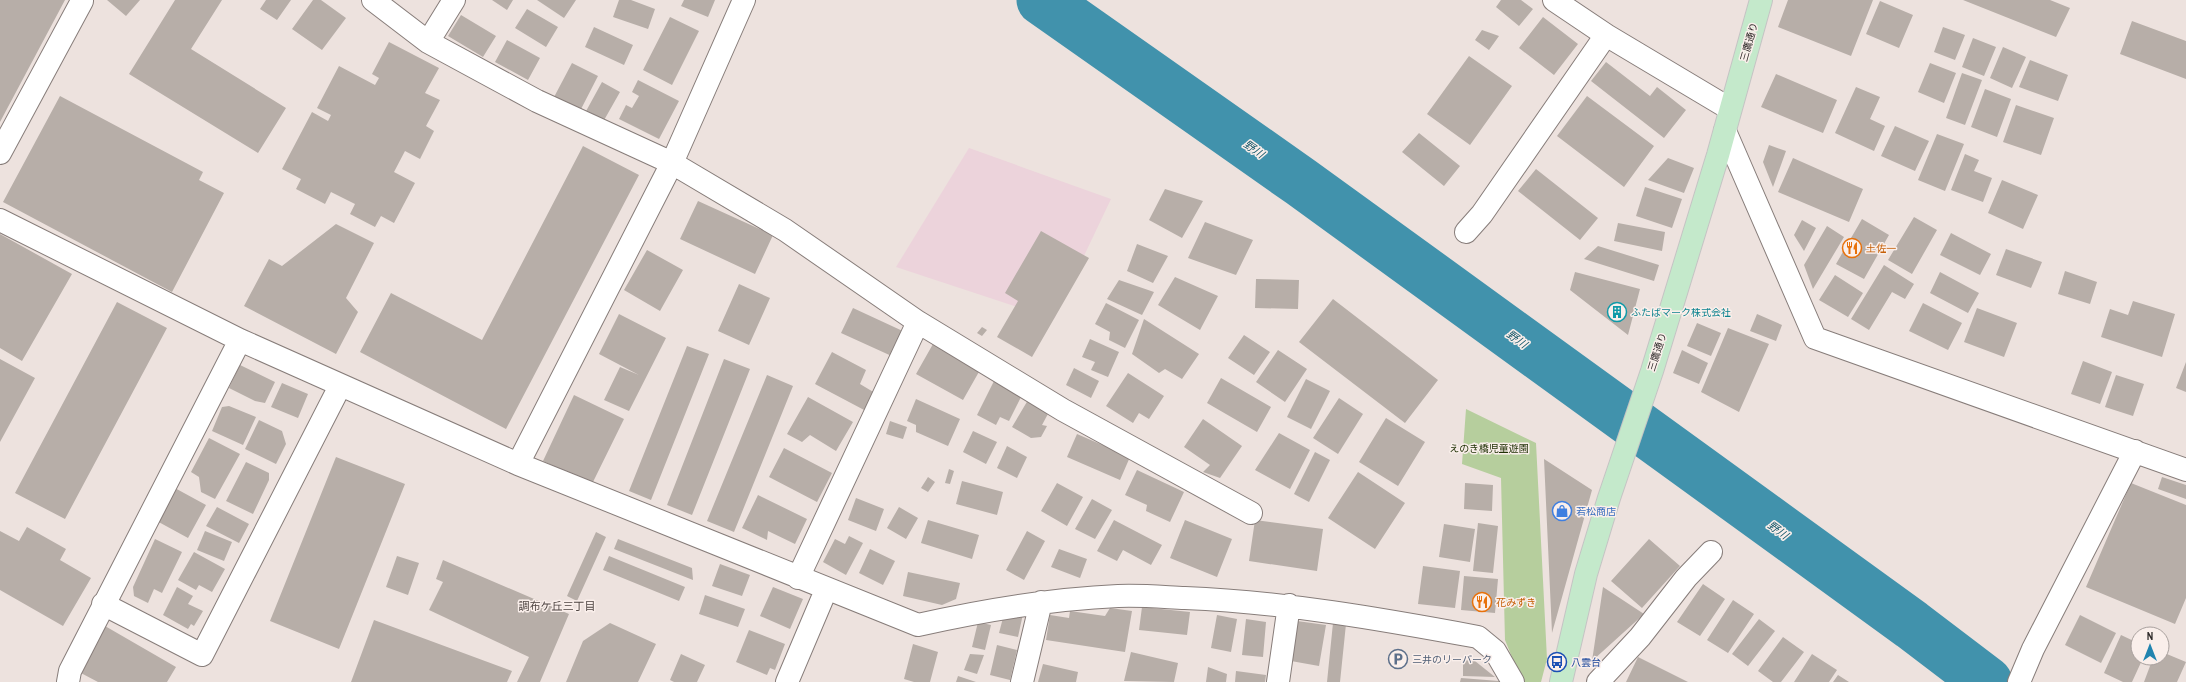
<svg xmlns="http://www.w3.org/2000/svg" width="2186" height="682" font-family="'Archivo Narrow','Noto Sans JP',sans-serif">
<rect width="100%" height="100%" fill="#ede2de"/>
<!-- medical -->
<path fill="#ecd3db" d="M969,148l142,51 -57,120 -158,-52z"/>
<!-- green -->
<path fill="#b6ce9d" d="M1466,409l70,34 11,216 -6,23h-19l-17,-42 -4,-162 -39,-14z"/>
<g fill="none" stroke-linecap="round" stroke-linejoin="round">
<!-- river -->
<path stroke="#4192ac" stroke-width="51" d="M1042,0l259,182 611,443 75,57"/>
</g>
<!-- building -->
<path fill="#b7aea8" d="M0,0h65l-65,122z
M107,0h33l-14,16z
M175,0h47l-31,49 95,59 -28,45 -129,-79z
M266,0h25l-14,20 -17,-11z
M313,0h8l25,18 -24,32 -30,-21z
M492,0h21l-6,10z
M537,0h39l-12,18z
M619,0h12l24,9 -7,20 -35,-12z
M684,0h31l-7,17 -27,-11z
M1501,0h20l12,9 -14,17 -23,-19z
M1788,0h85l-22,56 -73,-29z
M1963,0h87l20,8 -14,29z
M1880,1l33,14 -14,33 -33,-14z
M527,9l31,18 -12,20 -31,-19z
M461,15l35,21 -13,21 -35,-21z
M670,17l29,14 -27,54 -29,-15z
M1543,17l35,27 -24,31 -35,-27z
M2132,21l54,20v38l-66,-25z
M594,27l39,18 -9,20 -39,-18z
M1943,27l22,8 -10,25 -21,-8z
M1482,30l17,6 -10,14 -14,-10z
M1973,38l23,9 -12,29 -22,-9z
M507,40l33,18 -12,22 -33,-18z
M389,42l50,26 -14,25 15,7 -14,26 8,5 -14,28 -15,-8 -11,21 21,11 -21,40 -13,-7 -6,11 -25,-13 5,-10 -24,-12 -6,12 -29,-15 5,-10 -19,-10 30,-57 16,9 3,-6 -14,-7 22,-42 36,19 4,-7 -7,-4z
M2003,47l23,10 -14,31 -22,-10z
M1469,56l43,30 -42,59 -43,-31z
M2030,60l38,15 -10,26 -39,-14z
M1606,62l44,34 7,-9 29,23 -22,28 -73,-57z
M572,63l26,13 -19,37 -26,-14z
M1930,63l26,10 -12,30 -26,-11z
M1962,73l20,7 -17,45 -19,-7z
M1776,74l61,26 -14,33 -62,-26z
M638,80l41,21 -20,38 -40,-20 7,-14 6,3 7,-12 -7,-4z
M602,82l18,10 -17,30 -18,-9z
M1856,87l24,10 -10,22 15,7 -11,25 -39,-18z
M1985,89l26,10 -14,38 -26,-10z
M60,96l143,76 -4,8 25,13 -52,99 -169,-90z
M1587,96l67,50 -30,41 -67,-51z
M2016,105l38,13 -13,37 -38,-13z
M1895,126l34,15 -14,30 -34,-15z
M1419,133l41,33 -16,20 -42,-34z
M1937,134l27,10 -19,47 -27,-11z
M1769,145l17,6 -13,36 -10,-25z
M583,146l56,29 -133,254 -146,-77 31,-59 91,47z
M1965,154l14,6 -5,11 18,7 -9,24 -32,-12z
M1668,158l26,10 -10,25 -36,-13z
M1793,158l70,31 -14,33 -71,-30z
M1536,169l62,49 -18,22 -62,-49z
M2002,180l36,15 -15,34 -35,-16z
M1645,187l37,12 -10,29 -36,-12z
M1165,189l38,12 -21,37 -33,-18z
M698,201l75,34 -18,39 -75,-35z
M1914,217l23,13 -25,44 -24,-14z
M1862,219l27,16 -25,44 -28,-15z
M1802,220l14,8 -12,23 -10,-16z
M1205,222l48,18 -17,35 -48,-17z
M1618,223l47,9 -3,19 -48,-10z
M336,224l38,19 -28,55 12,14 -22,42 -92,-48 25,-47 13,7z
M1827,226l17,11 -31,52 -9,-24z
M1041,231l48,27 -57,99 -35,-20 21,-36 -13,-8z
M1951,233l40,21 -11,21 -40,-20z
M0,234l72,40 -50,87 -22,-13z
M1137,244l31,12 -15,27 -26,-12z
M1598,246l61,19 -5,16 -70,-22z
M2006,249l36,13 -11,26 -35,-13z
M647,250l36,20 -23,41 -36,-21z
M1884,265l30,19 -9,15 -13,-7 -23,38 -18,-11z
M2065,271l32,11 -7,22 -32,-10z
M1575,272l65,17 -12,46 -58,-45z
M1940,272l39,21 -11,20 -38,-20z
M1835,275l28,18 -15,24 -29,-17z
M1175,277l43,19 -18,34 -42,-25z
M1256,279l43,1 -1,29 -43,-1z
M1119,280l35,12 -12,23 -35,-16z
M739,284l31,14 -21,47 -31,-14z
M1333,299l105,81 -33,43 -106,-81z
M2133,301l42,13 -13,43 -61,-20 9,-28 18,6z
M117,302l50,26 -102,191 -50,-26z
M1106,303l33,17 -14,28 -16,-8 1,-8 -15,-8z
M1923,303l39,20 -14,27 -39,-19z
M853,308l54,25 -11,25 -55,-25z
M1977,308l40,15 -13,34 -40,-15z
M619,314l47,24 -37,73 -25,-11 16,-33 19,8 -40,-21z
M1757,314l25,11 -6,16 -26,-10z
M1144,319l55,35 -17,25 -17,-10 -6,4 -27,-19z
M1697,323l24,10 -10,23 -24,-10z
M982,327l5,3 -5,6 -5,-3z
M1728,328l41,16 -30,68 -38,-20z
M1244,335l26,17 -16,23 -26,-17z
M1090,339l29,13 -11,25 -17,-7 4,-8 -13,-5z
M933,344l47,26 -17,30 -47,-26z
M687,346l22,8 -58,146 -22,-9z
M1278,350l29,19 -22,33 -29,-20z
M1682,350l26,13 -9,21 -26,-11z
M832,352l34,18 -6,14 15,9 -9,18 -51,-27z
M0,359l35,19 -35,64z
M724,359l26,10 -58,146 -25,-10z
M2083,361l29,11 -12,32 -29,-10z
M2186,362v30l-10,-4z
M240,365l35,17 -10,21 -10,-2 -26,-13z
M1074,368l25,13 -8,17 -25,-13z
M1128,373l36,23 -15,23 -10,-6 -6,10 -27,-17z
M767,375l26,11 -59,146 -27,-11z
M2116,375l28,9 -11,32 -28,-9z
M1221,378l50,29 -14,25 -50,-29z
M1306,379l24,12 -19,38 -24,-12z
M994,381l28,14 -13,26 -9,-4 -4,8 -19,-10z
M282,383l26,11 -10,24 -27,-11z
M574,395l50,24 -32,65 -49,-23z
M808,397l45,25 -17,29 -26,-16 -8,7 -15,-8z
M1339,398l24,16 -25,40 -25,-16z
M916,399l44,20 -12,27 -32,-14v-7l-9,-4z
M1028,400l21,12 -7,13 5,1 -6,11 -10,1 -19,-11z
M229,406l27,11 -13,28 -31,-14 10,-24z
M1386,418l39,24 -27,44 -39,-24z
M1203,419l39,27 -22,32 -17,-6 7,-7 -26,-18z
M259,420l23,11 4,13 -10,20 -31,-15z
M890,421l17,6 -4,12 -17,-5z
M973,431l24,11 -11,22 -23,-12z
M1279,433l31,17 -20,39 -35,-19z
M1077,434l53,23 -10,23 -53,-23z
M209,438l31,16 -25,45 -14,-7 -2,-15 -8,-5z
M1007,446l20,11 -10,21 -20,-10z
M784,448l48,25 -15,29 -48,-25z
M1315,452l15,8 -21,42 -15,-8z
M336,457l69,27 -66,165 -69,-28z
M1544,459l48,31 -40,143z
M246,462l23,11v7l-16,34 -27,-13z
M949,469l5,2 -4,13 -5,-1z
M1137,470l47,22 -14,30 -24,-11 1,-6 -22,-10z
M1358,472l47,31 -30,46 -47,-31z
M928,477l7,5 -7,10 -7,-4z
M2162,477l24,8v14l-28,-10z
M962,481l41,11 -6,23 -41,-11z
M1057,483l26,14 -16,29 -26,-15z
M1465,483l28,2 -1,26 -28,-2z
M2131,483l55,22v93l-11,26 -89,-37z
M173,487l33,18 -18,33 -33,-18z
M758,495l49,24 -12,25 -27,-13 -1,9 -25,-12z
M856,498l28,11 -8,22 -28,-11z
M1092,499l20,11 -17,29 -20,-10z
M217,507l32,17 -10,19 -33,-17z
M899,507l19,11 -12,21 -19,-11z
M928,520l51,15 -7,24 -51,-16z
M1114,520l48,25 -11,20 -28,-15 -6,11 -20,-10z
M1185,520l47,19 -15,38 -47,-19z
M1255,520l68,9 -6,42 -68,-10z
M1478,523l20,3 -5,47 -20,-2z
M1444,524l31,5 -5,33 -31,-5z
M27,527l39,22 -6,11 31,18 -28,48 -63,-36v-59l19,10z
M205,531l27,11 -8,19 -27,-11z
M1027,531l18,10 -21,39 -18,-10z
M596,532l10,5 -29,64 -10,-5z
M849,536l14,7 -17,32 -23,-13 12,-23 10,5z
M155,539l27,13 -20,41 -8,-4 -6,14 -14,-7 -1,-9z
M618,539l74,29 1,12 -79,-31z
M1649,539l31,27 -38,42 -31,-27z
M870,549l25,12 -12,24 -24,-12z
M1059,549l28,10 -7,19 -29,-11z
M194,552l31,17 -13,23 -13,-7 -3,5 -18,-10z
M397,556l22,7 -11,32 -22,-8z
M609,556l76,31 -6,14 -76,-31z
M443,560l126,54 -29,68h-23l12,-25 -100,-47 14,-28 -7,-3z
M720,564l30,11 -8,21 -30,-10z
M1423,566l37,5 -5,37 -37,-4z
M908,572l52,11 -4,16 -14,6 -39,-9z
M1464,576l34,3 -3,34 -34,-3z
M1703,584l22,15 -25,37 -23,-14z
M177,587l16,9 -5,8 15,7 -9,15 -3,-2 -3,5 -25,-14z
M773,587l30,12 -13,30 -30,-13z
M1603,587l41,27 -52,47z
M705,595l40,14 -7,18 -39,-13z
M1733,600l21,14 -26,39 -21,-13z
M1142,607l48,5 -3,23 -48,-5z
M1110,608l22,3 -7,41 -79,-12 4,-25 19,3 1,-7 35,5z
M1004,614h19l-5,23 -19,-4z
M1217,615l20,4 -6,33 -20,-4z
M2080,615l36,18 -15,30 -36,-18z
M1246,619l20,3 -3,35 -21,-2z
M1759,619l16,12 -27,35 -16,-12z
M374,620l138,51 -5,11h-156z
M1297,621l29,4 -7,41 -28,-5z
M978,622l13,3 -6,25 -13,-3z
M610,623l46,21 -18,38h-72l17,-41z
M1333,623l13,1 -6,58h-13z
M105,626l71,41 -9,15h-69l-19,-10z
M749,630l36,14 -10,26 -5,-2 -3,7 -31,-13z
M2121,635l17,8v15h5l-11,24h-9l-19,-9z
M1783,637l21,15 -23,30h-8l-15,-11z
M913,644l25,8 -8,30h-16l-10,-3z
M997,645l20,5 -7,30 -20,-5z
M1131,652l47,11 -4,19 -50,-1z
M2162,652l24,10 -9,20h-33l9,-24h9z
M681,654l24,11 -8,17h-23l-4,-2z
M970,654l14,1 -7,19 -13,-4z
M1812,654l25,16 -8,12h-35z
M1638,657l50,25h-62z
M1463,660l12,1 20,16 -32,-1z
M1043,664l35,8 -2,10h-38z
M1208,667l19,7 -1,8h-20z
M1236,671l30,4 -1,7h-30z
M1838,675l11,7h-16z
M958,676l18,6h-20z
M1461,678l38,3v1h-39z"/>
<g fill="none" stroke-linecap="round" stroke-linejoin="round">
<!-- minor casing -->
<g stroke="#877d7a" stroke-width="24">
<path id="minor" d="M373,0l55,42 109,59 135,62 -154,301
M744,0l-72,163 113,67 133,92 145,88 188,103
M1554,0l52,35 124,74
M428,42l26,-42
M1725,131l90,207 371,132
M0,153l82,-152
M0,220l240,120 278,124 400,161c67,-15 133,-26 200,-29 22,-1 45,1 67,2 99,4 196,21 293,39l17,14 18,31
M1466,232l16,-18 124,-179
M798,578l120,-256
M103,604l99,51 138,-269
M68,682l2,-11 170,-331
M787,682l39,-92
M1022,682l19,-80
M1278,682l11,-77
M1598,682l42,-45 46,-59 25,-26
M2019,682l14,-33 102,-198"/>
</g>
<!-- major casing -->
<g stroke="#c5c4c4" stroke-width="24">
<path id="major" d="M1561,682l25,-108 23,-76 43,-127 66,-216 43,-155"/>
</g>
<!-- minor -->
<use href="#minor" stroke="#fff" stroke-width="22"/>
<!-- major -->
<use href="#major" stroke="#c4e9cb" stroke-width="22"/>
</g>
<!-- icons -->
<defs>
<g id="restaurant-ring" transform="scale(1)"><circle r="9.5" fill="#faefeb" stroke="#e8710a" stroke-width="1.5"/><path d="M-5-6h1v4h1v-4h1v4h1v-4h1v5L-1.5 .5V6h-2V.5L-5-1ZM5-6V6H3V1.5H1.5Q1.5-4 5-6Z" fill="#e8710a"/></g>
<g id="building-ring" transform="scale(1)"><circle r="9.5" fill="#faefeb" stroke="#0f9aa8" stroke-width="1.5"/><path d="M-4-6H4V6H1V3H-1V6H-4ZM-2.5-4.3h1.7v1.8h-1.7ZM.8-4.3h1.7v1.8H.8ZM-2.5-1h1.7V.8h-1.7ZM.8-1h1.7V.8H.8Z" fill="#0f9aa8"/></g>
<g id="shop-ring" transform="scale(1)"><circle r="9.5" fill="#faefeb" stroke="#3f7fe0" stroke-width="1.5"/><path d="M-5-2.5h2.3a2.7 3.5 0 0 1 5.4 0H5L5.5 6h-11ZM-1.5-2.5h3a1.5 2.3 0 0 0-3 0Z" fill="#3f7fe0"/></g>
<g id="parking-ring" transform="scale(1)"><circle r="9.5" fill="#faefeb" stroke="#5c6f8a" stroke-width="1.5"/><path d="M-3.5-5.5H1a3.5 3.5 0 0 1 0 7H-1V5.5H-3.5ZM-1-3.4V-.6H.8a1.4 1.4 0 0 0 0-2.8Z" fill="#5c6f8a"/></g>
<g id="bus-ring" transform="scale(1)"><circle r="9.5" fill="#faefeb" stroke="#1a4fb4" stroke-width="1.5"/><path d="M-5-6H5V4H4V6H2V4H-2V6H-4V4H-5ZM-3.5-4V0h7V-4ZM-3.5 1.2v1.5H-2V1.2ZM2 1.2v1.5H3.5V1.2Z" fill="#1a4fb4"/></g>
</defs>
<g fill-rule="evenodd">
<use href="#restaurant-ring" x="1852" y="248"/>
<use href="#building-ring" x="1617" y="312"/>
<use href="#shop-ring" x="1562" y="511"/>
<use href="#restaurant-ring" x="1482" y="602"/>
<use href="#parking-ring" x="1398" y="659"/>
<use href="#bus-ring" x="1557" y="662"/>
</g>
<g text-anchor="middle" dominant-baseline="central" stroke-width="3" stroke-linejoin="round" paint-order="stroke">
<!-- street labels -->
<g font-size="10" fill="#302c2b" stroke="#faefeb">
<text transform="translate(1749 42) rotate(-74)">三鷹通り</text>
<text transform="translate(1657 352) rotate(-72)">三鷹通り</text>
</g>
<!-- food labels -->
<g font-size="10" fill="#c56008" stroke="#faefeb" text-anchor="start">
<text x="1866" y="248">土佐一</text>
<text x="1496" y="602">花みずき</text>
</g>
<!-- culture labels -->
<g font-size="10" fill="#0d838f" stroke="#faefeb" text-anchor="start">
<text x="1631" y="312">ふたばマーク株式会社</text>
</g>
<!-- park labels -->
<g font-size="10" fill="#203206" stroke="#faefeb">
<text x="1489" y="448">えのき橋児童遊園</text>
</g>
<!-- shop labels -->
<g font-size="10" fill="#366cbe" stroke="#faefeb" text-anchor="start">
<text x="1576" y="511">若松商店</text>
</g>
<!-- service labels -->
<g font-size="10" fill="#4e5e75" stroke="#faefeb" text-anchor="start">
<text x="1412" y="659">三井のリーパーク</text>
</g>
<!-- transit labels -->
<g font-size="10" fill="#164399" stroke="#faefeb" text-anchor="start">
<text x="1571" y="662">八雲台</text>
</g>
<!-- water labels -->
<g font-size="11" font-style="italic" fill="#15576a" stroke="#faefeb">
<text transform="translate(1254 149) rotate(35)">野川</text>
<text transform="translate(1517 339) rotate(36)">野川</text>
<text transform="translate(1778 530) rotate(36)">野川</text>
</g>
<!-- neighbourhood labels -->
<g font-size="11" fill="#4e4542" stroke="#faefeb">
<text x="557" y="606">調布ケ丘三丁目</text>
</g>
</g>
<!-- north arrow -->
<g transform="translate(2150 646)"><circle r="19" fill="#faefeb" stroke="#a9a19e"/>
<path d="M0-3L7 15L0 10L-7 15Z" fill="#2184af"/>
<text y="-6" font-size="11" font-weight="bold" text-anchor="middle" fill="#302c2b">N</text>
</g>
</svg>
